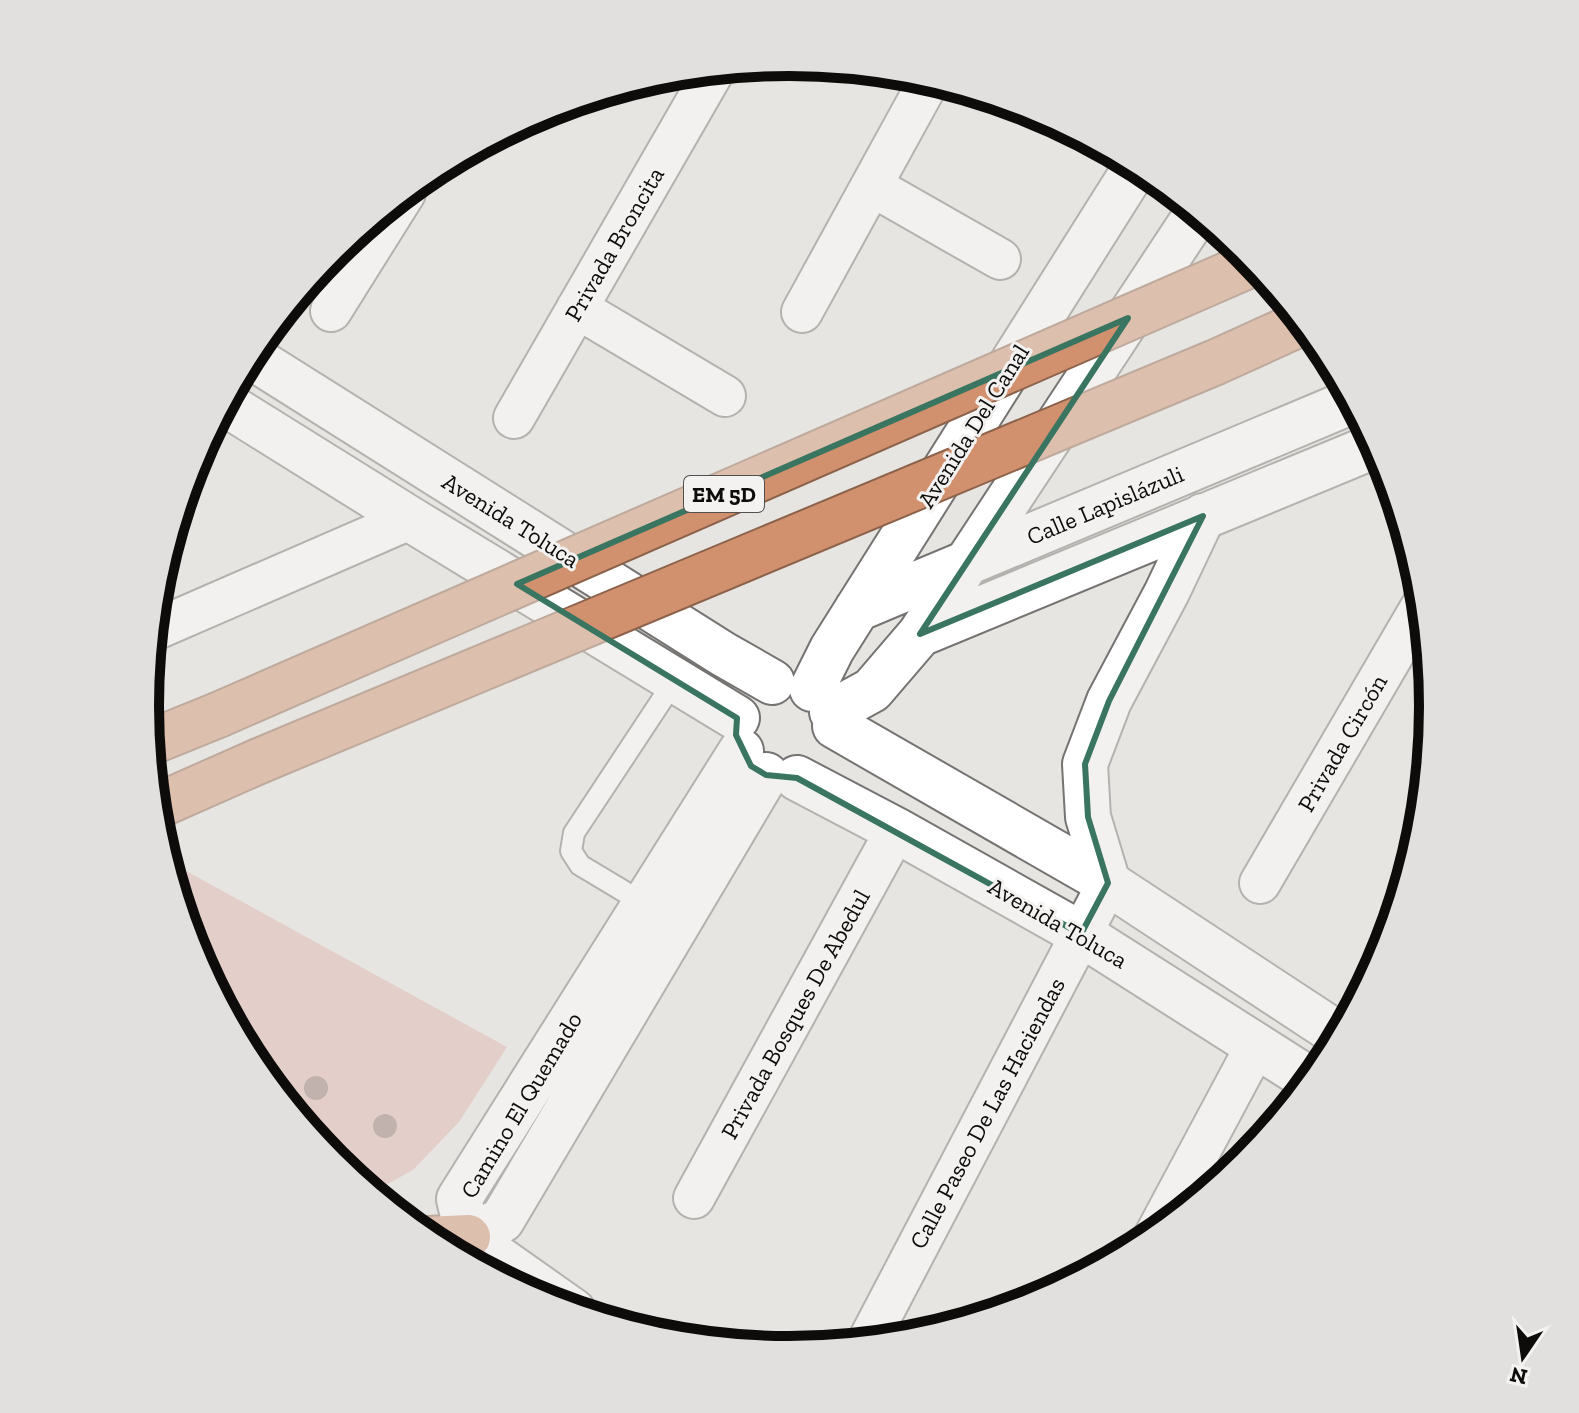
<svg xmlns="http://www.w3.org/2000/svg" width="1579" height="1413" font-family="'Zilla Slab',serif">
<rect width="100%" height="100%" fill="#e7e5e2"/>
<!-- green -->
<path fill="#deb2aa" d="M166,860l341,187 -48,75 -46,48 -42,23 -38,-31 -80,-98 -59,-111z"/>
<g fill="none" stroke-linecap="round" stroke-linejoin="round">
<!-- lane casing -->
<g stroke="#767472" stroke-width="24">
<path id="lane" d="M645,904l-65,-39 -9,-14 3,-18 101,-153"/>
</g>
<!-- street casing -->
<g stroke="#767472" stroke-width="44">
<path id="street" d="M872,186l128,73
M577,308l148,88
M331,311l74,-118
M802,312l128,-233
M514,418l201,-349
M152,631l258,-112
M1260,883l164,-281
M694,1198l202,-368
M1154,1237l102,-191
M867,1343l241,-460"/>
</g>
<!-- secondary casing -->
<g stroke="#767472" stroke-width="48">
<path id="secondary" d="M250,356l473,298 49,28
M224,403l186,116 327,199
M857,609l496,-208
M920,634l457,-189
M812,689l20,-40 305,-484
M832,712l40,-22 48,-56 278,-422
M835,726l273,157 233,153
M797,778l99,52 185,104 231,147
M1108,883l-20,-66 -3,-53 24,-63 58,-109 36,-76
M468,1237l-9,-38 282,-448
M468,1237l34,-17 264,-445
M468,1237l105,74"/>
</g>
<!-- highway casing -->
<g stroke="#8c624b" stroke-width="48">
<path id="highway" d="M1229,274l26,-11
M1216,362l88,-40
M149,743l69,-28
M155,807l104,-46
M428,1239l40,-2"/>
</g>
<!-- lane -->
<use href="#lane" stroke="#fff" stroke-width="20"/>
<!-- street -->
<use href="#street" stroke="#fff" stroke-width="40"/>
<!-- secondary -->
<use href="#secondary" stroke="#fff" stroke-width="44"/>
<!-- highway -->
<use href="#highway" stroke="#d1916e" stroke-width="44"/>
<!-- highway-bridge casing -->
<g stroke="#8c624b" stroke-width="48" stroke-linecap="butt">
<path id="highway-bridge" d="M218,715l1011,-441
M259,761l957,-399"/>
</g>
<!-- highway-bridge -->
<use href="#highway-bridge" stroke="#d1916e" stroke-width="44"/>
</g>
<!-- trees -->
<g fill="#937470">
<circle cx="316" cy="1088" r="12"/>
<circle cx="385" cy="1126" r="12"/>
</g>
<!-- marked area -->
<path d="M0 0H1579V1413H0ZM1128,318l-208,316 283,-118 -94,185 -24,63 3,53 20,66 -27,51 -284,-156 -31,-3 -15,-9 -15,-31 1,-17 -220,-134z" fill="#e7e5e2" fill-opacity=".55" fill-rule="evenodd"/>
<path fill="none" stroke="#397560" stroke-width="6" stroke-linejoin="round" d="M1128,318l-208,316 283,-118 -94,185 -24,63 3,53 20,66 -27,51 -284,-156 -31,-3 -15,-9 -15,-31 1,-17 -220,-134z"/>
<g text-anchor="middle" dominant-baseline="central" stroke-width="6" stroke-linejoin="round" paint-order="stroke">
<!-- shield labels -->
<rect fill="#f4f2f0" stroke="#525150" stroke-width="2" x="684" y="476" width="80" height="36" rx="6"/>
<g font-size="22" font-weight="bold" fill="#0d0c0b">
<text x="724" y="494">EM 5D</text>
</g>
<!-- street labels -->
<g font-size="24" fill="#0d0c0b" stroke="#f4f2f0">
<text transform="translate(614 244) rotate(-60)">Privada Broncita</text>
<text transform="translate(973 426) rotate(-58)">Avenida Del Canal</text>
<text transform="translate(1105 505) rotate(-23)">Calle Lapislázuli</text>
<text transform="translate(511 520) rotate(32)">Avenida Toluca</text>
<text transform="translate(1342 743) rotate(-60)">Privada Circón</text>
<text transform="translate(1058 923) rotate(30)">Avenida Toluca</text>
<text transform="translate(795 1014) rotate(-61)">Privada Bosques De Abedul</text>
<text transform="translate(521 1105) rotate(-59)">Camino El Quemado</text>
<text transform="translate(987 1113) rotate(-62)">Calle Paseo De Las Haciendas</text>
</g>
</g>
<!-- crop -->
<path d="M0 0H1579V1413H0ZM159 706a630 630 0 1 1 1260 0a630 630 0 1 1-1260 0Z" fill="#e2e0de" fill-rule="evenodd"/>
<path fill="none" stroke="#0d0c0b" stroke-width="10" d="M159 706a630 630 0 1 1 1260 0a630 630 0 1 1-1260 0Z"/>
<!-- north arrow -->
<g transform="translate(1523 1357) rotate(193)" stroke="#f4f2f0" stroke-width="6" paint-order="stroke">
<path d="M0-6L14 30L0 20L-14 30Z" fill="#0d0c0b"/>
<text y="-12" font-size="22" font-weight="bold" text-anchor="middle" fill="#0d0c0b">N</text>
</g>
</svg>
